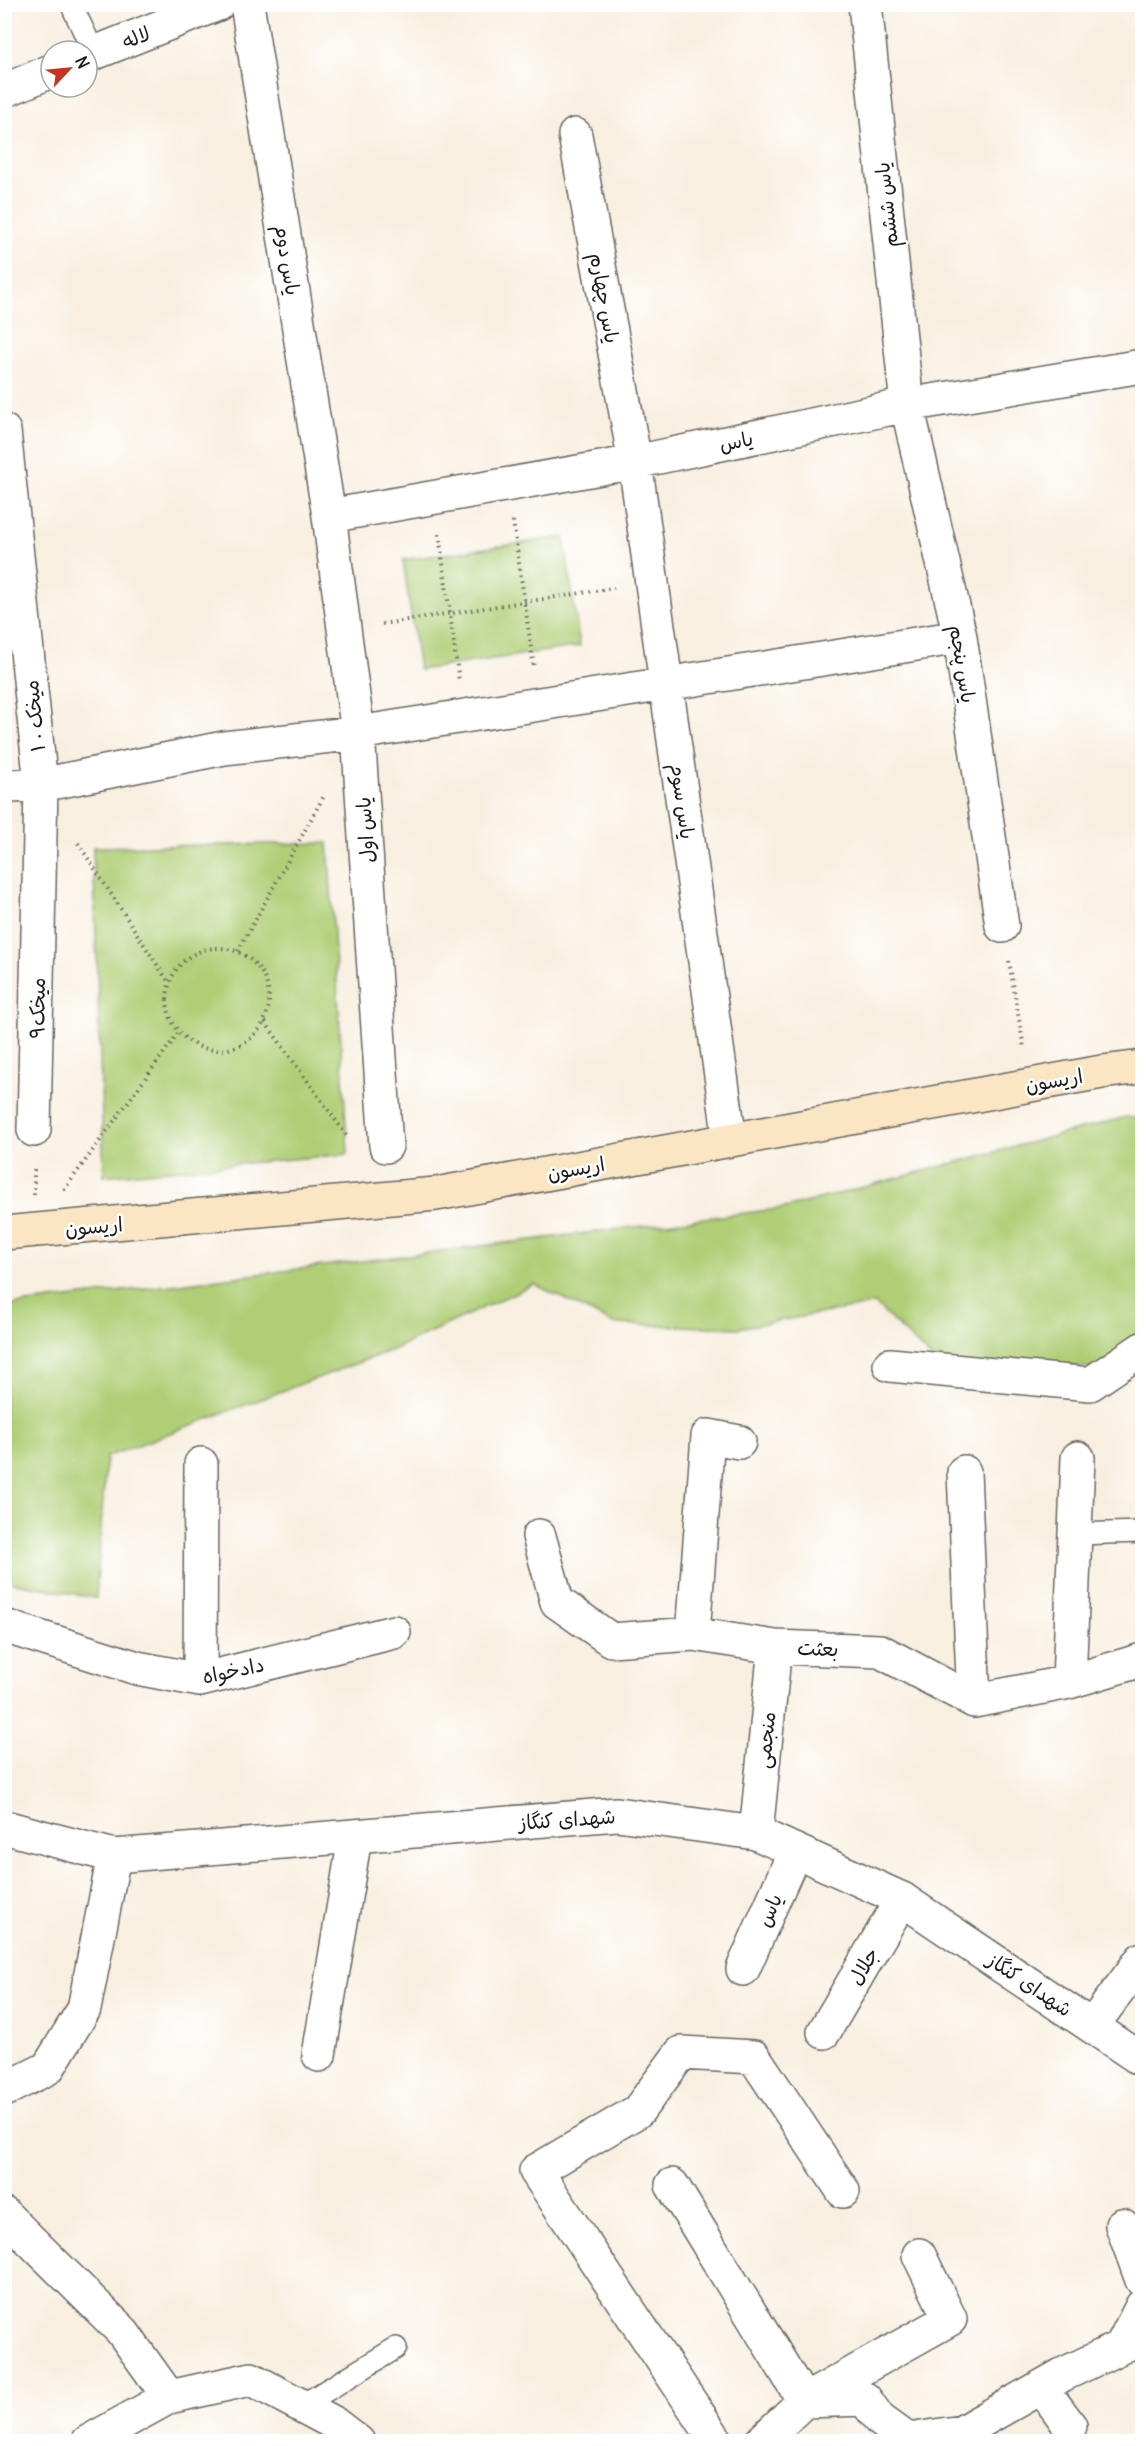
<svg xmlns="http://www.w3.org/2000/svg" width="1147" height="2446" font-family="Delius,'Playpen Sans Arabic',sans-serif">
<rect width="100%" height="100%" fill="#fff"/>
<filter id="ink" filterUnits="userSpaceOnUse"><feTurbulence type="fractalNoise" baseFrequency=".0167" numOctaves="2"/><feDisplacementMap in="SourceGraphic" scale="12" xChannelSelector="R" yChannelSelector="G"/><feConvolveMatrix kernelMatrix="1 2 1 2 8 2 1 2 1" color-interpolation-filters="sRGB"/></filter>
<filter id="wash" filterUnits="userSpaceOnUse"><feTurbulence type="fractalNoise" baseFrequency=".008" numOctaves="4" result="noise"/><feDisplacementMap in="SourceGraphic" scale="24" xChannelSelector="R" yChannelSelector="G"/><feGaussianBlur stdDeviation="1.35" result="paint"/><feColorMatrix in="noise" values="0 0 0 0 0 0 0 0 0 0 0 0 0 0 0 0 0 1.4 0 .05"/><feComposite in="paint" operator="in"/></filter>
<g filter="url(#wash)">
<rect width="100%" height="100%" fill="#f8efe0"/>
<!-- green -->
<path fill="#afce75" stroke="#667548" stroke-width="1.5" d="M564,537l16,109 -161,24 -16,-110z
M328,843l20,311 -244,22 -11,-329z
M1126,1117l16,2v253l-73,-6 -115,14 -79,-76 -137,24 -124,-4 -80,-40 -142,66 -286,107 -10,141 -91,-17 -1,-275 781,-98z"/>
</g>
<g filter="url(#ink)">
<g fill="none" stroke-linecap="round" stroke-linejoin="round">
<!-- service casing -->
<g stroke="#696661" stroke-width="24">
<path id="service" d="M71,4l23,49
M1075,1534l67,-2
M301,2406l95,-58"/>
</g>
<!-- minor casing -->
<g stroke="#696661" stroke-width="36">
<path id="minor" d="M247,4l82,512 29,217 28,413
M865,4l42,401 53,232 42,289
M575,135l60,327 95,678
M4,431l37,354 -7,345
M329,516l306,-54 272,-57 235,-39
M4,786l37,-1 183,-37 134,-15 602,-96
M890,1365l200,19 52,-35
M964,1472l10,229
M539,1536l18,66 54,38 82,-6 82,13 105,4 94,50 95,-19 73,-22
M4,1626l133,42 63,12 194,-48
M693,1634l15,-198 31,6
M200,1680l1,-216
M1069,1682l9,-224
M756,1833l19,-186
M743,1969l52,-118
M1092,2026l50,-67
M824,2032l78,-133
M319,2055l36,-218
M4,2090l44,-22 36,-59 30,-153
M672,2185l132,216 146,-82 -31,-64
M4,2214l117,116 48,67 82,-18 81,43 26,20
M1122,2225l20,55
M1121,2347l21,-41
M1041,2387l29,39
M88,2442l81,-45
M717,2442l-181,-271 102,-60 43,-58 73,4 89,134
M761,2442l43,-41 61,-2 14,20 29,21 54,-8 100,-57 80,-38"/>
</g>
<!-- tertiary casing -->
<g stroke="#696661" stroke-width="36">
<path id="tertiary" d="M87,56l131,-52
M4,91l47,-20
M4,1827l110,29 503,-42 139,19 146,66 240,161"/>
</g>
<!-- secondary casing -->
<g stroke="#696661" stroke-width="36">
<path id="secondary" d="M4,1233l432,-39 666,-122 40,-5"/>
</g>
<!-- path -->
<path stroke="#696661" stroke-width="4" stroke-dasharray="1.5 4.5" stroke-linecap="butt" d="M513,521l21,147
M439,534l20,147
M382,624l232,-36
M78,843l91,140
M167 999a51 51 0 1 1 102 0a51 51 0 1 1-102 0Z
M238,951l86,-155
M1009,961l15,87
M265,1022l82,114
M64,1190l115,-158
M34,1195v-29"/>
<!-- service -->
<use href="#service" stroke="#fff" stroke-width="21"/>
<!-- minor -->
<use href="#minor" stroke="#fff" stroke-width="33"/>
<!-- tertiary -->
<use href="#tertiary" stroke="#fff" stroke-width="33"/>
<!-- secondary -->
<use href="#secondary" stroke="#fbe6c4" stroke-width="33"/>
</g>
</g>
<g text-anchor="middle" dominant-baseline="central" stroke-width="5" stroke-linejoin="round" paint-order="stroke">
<!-- street labels -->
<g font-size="20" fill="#1c1c1c" stroke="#fff">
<text transform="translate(136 37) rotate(-21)">لاله</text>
<text transform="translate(886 205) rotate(-96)">یاس ششم</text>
<text transform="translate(288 260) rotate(81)">یاس دوم</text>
<text transform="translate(605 298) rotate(80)">یاس چهارم</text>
<text transform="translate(736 441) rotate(-12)">یاس</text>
<text transform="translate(963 664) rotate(81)">یاس پنجم</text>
<text transform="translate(34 716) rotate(-96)">میخک ۰ ۱</text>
<text transform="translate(683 801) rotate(82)">یاس سوم</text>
<text transform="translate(365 830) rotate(-94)">یاس اول</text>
<text transform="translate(37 1008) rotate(-89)">میخک۹</text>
<text transform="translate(1054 1080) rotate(-10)">اریسون</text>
<text transform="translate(576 1168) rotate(-10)">اریسون</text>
<text transform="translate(94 1226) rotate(-5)">اریسون</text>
<text transform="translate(818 1648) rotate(2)">بعثت</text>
<text transform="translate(233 1670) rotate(-12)">دادخواه</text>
<text transform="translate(765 1740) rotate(-84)">منجمی</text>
<text transform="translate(567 1819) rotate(-4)">شهدای کنگاز</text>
<text transform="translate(769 1910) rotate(-66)">یاس</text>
<text transform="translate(863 1966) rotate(-60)">جلال</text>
<text transform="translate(1030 1984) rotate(34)">شهدای کنگاز</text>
</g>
</g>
<!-- margin -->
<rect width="1147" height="2446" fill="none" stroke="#fff" stroke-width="24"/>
<!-- north arrow -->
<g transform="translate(69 69) rotate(64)"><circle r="28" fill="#ffffff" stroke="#a4a4a4" stroke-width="1.5"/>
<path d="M0-4.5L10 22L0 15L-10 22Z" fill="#c8321e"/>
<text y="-9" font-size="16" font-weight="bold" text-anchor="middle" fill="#1c1c1c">N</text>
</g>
</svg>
